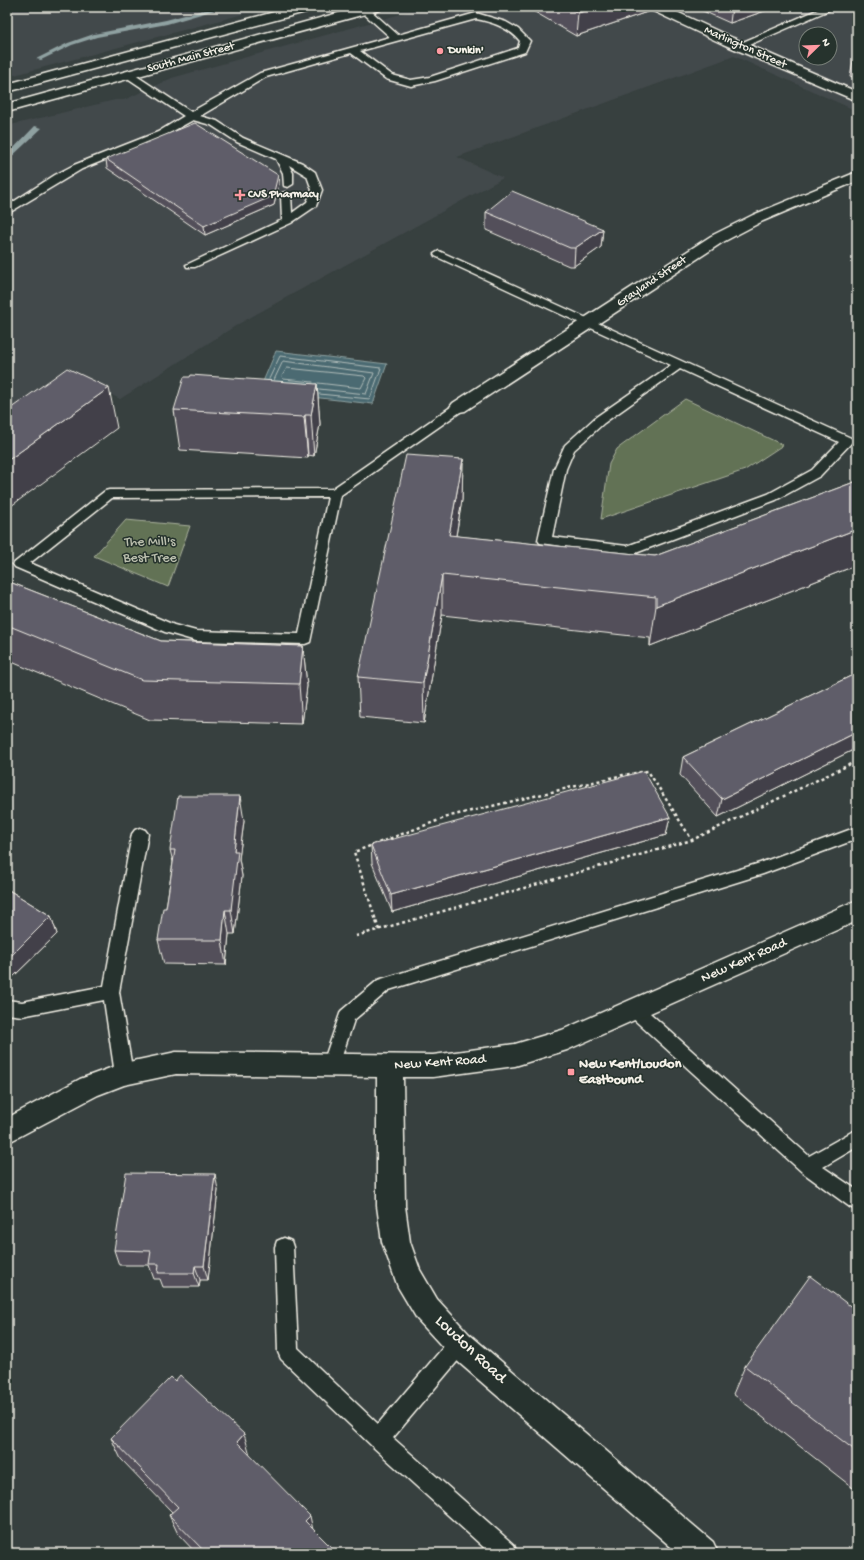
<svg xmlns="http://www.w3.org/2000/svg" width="864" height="1560" font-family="'Gochi Hand',sans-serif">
<rect width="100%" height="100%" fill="#37403f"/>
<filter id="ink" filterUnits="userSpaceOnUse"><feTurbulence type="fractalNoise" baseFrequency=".025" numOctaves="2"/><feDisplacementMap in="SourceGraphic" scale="8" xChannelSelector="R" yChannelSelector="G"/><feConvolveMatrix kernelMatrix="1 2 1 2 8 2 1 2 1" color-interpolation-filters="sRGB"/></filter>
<g filter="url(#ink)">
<!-- built -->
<path fill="#43494c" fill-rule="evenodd" d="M7,7h262l-262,70z
M426,7h431v104l-123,-55 -277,101 46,21 -263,145 -120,76 -38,-20 -75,53v-306l108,-26h9l48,-22zM806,34h24v24h-24z"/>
<!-- green -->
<path fill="#627254" stroke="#abb29e" d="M685,399l98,46 -38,25 -144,49 8,-55 8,-15z
M126,520l64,6 -22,61 -74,-31z"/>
<!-- water -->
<path fill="#4b6b72" stroke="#8fa1a1" d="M276,351l111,13 -14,40 -114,-13z"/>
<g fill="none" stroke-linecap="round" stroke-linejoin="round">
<!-- shore -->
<path stroke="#b0bbb9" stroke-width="1" d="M269,379l11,-23 101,12 -11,31 -51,-5
M274,380l9,-19 91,12 -8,21 -47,-5
M313,382l-30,-3 -1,-3 5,-8 77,8 2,2 -5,10 -43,-5"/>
<!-- stream -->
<path fill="#8fa1a1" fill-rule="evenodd" d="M215,7h10l-58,17 -70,13 -25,8 -31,15 -5,-1 32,-16 26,-9 72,-14z
M35,126l7,2 -35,33v-6z"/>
<!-- lane casing -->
<g stroke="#f4f1e8" stroke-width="3">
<path id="lane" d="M365,7l3,1 30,27 78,-22 30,9 12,7 12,12 -5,11 -90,29 -24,5 -25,-7 -35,-26 -85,24 -66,39 17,5 26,17 59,25 13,9 7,18 -6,16 -25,17 -96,44h-8l-1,-2 96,-45 -1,-25 1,-2 4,-1 5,3 1,18 15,-11 5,-12 -5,-14 -18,-11 4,8v11l-5,3 -4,-1 -1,-13 -7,-14 -39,-17 -26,-17 -18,-5 -29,16 -82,33 -75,45v-8l48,-31 19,-10 84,-33 26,-16 -58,-39v-4h6l59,39 69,-39 130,-36 -28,-25v-4zM476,19c17,3 33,9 44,22l-2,7 -88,29 -19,3 -19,-5 -32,-24z
M824,7h12l-94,41h-6l-2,-2z
M439,251l412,187 2,3 -33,35 -44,24 -143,54 -5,1 -88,-12 -2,-3 16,-71 11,-24 31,-28 75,-52 -236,-109 -1,-2zM680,369l159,73 -27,28 -44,24 -141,52 -75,-9 14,-68 8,-19 30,-27z
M459,403l4,1 2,3 -2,3 -122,85 -31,147 -5,2 -109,-3 -31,-9 -150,-65 -2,-3 92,-73 4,-1 223,-1 123,-85zM328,497l-29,137 -103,-3 -22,-6 -144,-62 82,-65z
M857,827v12l-94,35 -374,116 -35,30 -17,51 -6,3 -6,-3 -3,-5 19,-55 37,-31 382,-117z
M140,828l5,2 3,4 -29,158 14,82 -3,5 -6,3 -6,-3 -3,-5 -11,-74 -82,16 -15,-2v-14l15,2 82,-16 28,-152 3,-4z
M635,1003l6,2 168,151 48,-27v18l-34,20 34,23v20l-7,-3 -48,-35 -173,-157 -2,-5 2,-5z
M284,1238l7,3 2,6 5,101 80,76 74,-87 7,-3 7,3 3,7 -3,7 -73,87 121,107 3,8h-27l-118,-107 -91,-87 -3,-7 -3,-105 2,-6z"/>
</g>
<!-- street casing -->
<g stroke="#f4f1e8" stroke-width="3">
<path id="street" d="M857,172v9l-94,40 -40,21 -258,169 -6,1 -6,-1 -3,-4 3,-4 258,-167 42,-21z
M857,900v21l-290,129 -52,16 -82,11h-30l2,129 5,36 10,28 17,29 32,35 244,208 5,11h-40l-229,-199 -32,-35 -19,-32 -16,-45 -5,-36v-129l-201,-3 -52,11 -26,10 -91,48v-25l73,-39 44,-16 52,-11 257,3 82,-11 47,-14z"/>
</g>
<!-- secondary casing -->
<g stroke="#f4f1e8" stroke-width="3">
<path id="secondary" d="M650,7h16l67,31 124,54v9l-134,-57 -72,-34z"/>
</g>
<!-- primary casing -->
<g stroke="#f4f1e8" stroke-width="3">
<path id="primary" d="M293,7h21l-1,3 -306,82v-8z
M360,7h21l-1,3 -373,102v-8z"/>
</g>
<!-- path -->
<path stroke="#f4f1e8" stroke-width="2.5" stroke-dasharray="3 3" stroke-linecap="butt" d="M379,930l-25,-78 96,-36 173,-41 25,-4 44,69
M356,936l336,-96 165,-79"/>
<!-- lane -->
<use href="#lane" fill="#26332d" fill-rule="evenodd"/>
<!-- street -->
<use href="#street" fill="#26332d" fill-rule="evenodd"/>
<!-- secondary -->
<use href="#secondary" fill="#26332d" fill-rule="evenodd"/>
<!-- primary -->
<use href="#primary" fill="#26332d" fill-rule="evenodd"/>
</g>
<!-- wall -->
<path fill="#52505a" stroke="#f4f1e8" d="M528,7h123l-1,4 -74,25 -48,-28z
M694,7h82l-46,16z
M857,45v34l-7,-3 6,-30z
M106,159l173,25 -5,21 -69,30 -98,-67z
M486,212l117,17 -2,18 -27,19h-5l-83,-36z
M317,384l3,40 -6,32 -6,-1v3l-128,-8 -6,-40z
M463,459l-1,41 -6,36 199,20 202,-75v84l-207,81v-8l-208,-23 -18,108 -64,-6 -2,-40z
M7,581l154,60 142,5 4,40 -5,38 -152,-4 -143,-60z
M857,673v75l-139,69 -38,-42 3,-18z
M670,817l-4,18 -274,77 -20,-49 -1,-18z
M244,821l-5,38 3,17 -7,58h-6l-3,31 -62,-1 -6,-24 8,-32 7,-46 -3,-12z
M7,889l44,27 6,18 -44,43 -6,-4z
M218,1190l-10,90h-8l-1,7h-36l-3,-8h-6l-5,-14h-30l-5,-15z
M857,1311v180l-124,-97 12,-28z
M111,1438l139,17v1l63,73 24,24h-141l-18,-19 -9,-19 3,-3 -51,-53z"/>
<!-- shaded-wall -->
<path fill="#42414a" stroke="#f4f1e8" d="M597,7h54l-1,4 -74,25 2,-23z
M732,7h44l-46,16z
M278,175l1,9 -5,21 -69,30 -1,-9z
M603,229l-2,18 -27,19 1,-18z
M317,384l3,40 -6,32 -3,-41z
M109,388l8,40 -110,81v-48z
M305,415l3,40v3l-4,-41z
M463,459l-1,41 -13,76v-41z
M857,529v36l-207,81 6,-40z
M442,575v40l-18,108 -1,-40z
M303,646l4,40 -5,38 -3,-40z
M857,732v16l-139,69 4,-18z
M240,796l4,25 -5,38 3,17 -7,58 -4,-24 3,-59z
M670,817l-4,18 -274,77 -1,-17z
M225,910l4,24 -3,31 -4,-25z
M51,916l6,18 -44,43 -6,-17z
M215,1174l3,16 -10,90 -4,-14z
M195,1266l5,14 -1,7 -5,-14z
M244,1434l6,21 -7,8 -6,-21z
M310,1516l4,19 -9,-14z"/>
<!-- building -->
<path fill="#5f5d69" stroke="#f4f1e8" d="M567,7h30l-19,6z
M195,123l83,52 -5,21 -69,30 -98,-67z
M512,191l91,38 -28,19h-5l-84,-36z
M67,368l42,20 -102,73v-50z
M191,375l126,9 -6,31h-6l-1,2 -130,-7 10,-33h6z
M406,455l57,4 -14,76 206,21 202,-75v48l-201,77v-9l-214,-22 -19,108 -65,-6z
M7,581l154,60 142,5 -4,38 -157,-4 -135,-55z
M857,673v59l-135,67 -39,-42z
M644,771l26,46 -279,78 -20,-50z
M178,796h62l-6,55h4l-7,59h-6l-3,30h-64l5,-32h3l9,-58h-5z
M7,889l44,27 -44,44z
M126,1173l89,1 -11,92h-9l-1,7h-36l1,-9h-10l2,-13 -37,-1z
M810,1276l47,35v141l-112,-86z
M180,1375l64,59 -7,8 73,74 -5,5 32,32h-131l-37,-38 9,-8 -67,-69 60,-61 4,4z"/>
</g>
<!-- markers -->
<g fill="#ff9aa2" stroke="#26332d" stroke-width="1.5">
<circle cx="440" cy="51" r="4"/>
<path d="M238 189h4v4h4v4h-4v4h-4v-4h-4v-4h4z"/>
<rect x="567" y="1068" width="8" height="8" rx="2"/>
</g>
<g text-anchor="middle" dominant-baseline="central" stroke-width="3" stroke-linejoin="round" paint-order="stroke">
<!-- far-street labels -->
<g font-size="12" fill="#f4f1e8" stroke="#26332d">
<text transform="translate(745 48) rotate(24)">Marlington Street</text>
<text transform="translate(191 58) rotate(-15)">South Main Street</text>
<text transform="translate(652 282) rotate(-34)">Grayland Street</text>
</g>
<!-- far-poi labels -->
<g font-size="12" font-weight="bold" fill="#f4f1e8" stroke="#26332d" text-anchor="start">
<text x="448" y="51">Dunkin'</text>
<text x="248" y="195">CVS Pharmacy</text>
</g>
<!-- park labels -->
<g font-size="14" fill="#babead" stroke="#26332d">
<text x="150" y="542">The Mill's<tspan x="150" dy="16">Best Tree</tspan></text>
</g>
<!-- street labels -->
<g font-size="14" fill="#f4f1e8" stroke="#26332d">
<text transform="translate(744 961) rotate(-24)">New Kent Road</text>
<text transform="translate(440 1063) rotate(-4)">New Kent Road</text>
</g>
<!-- poi labels -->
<g font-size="14" font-weight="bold" fill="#f4f1e8" stroke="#26332d" text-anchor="start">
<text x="579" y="1064">New Kent/Loudon<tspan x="579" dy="16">Eastbound</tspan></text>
</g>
<!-- near-street labels -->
<g font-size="17" fill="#f4f1e8" stroke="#26332d">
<text transform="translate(470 1350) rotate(43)">Loudon Road</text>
</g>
</g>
<!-- margin -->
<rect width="864" height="1560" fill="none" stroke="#26332d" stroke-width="24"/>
<rect x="12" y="12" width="840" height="1536" fill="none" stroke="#f4f1e8" stroke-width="1.5" filter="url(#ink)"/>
<!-- north arrow -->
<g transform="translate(818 46) rotate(67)"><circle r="19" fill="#26332d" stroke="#787f78"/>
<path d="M0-3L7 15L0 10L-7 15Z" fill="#ff9aa2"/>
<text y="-6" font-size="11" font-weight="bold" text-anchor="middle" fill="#f4f1e8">N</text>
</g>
</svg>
